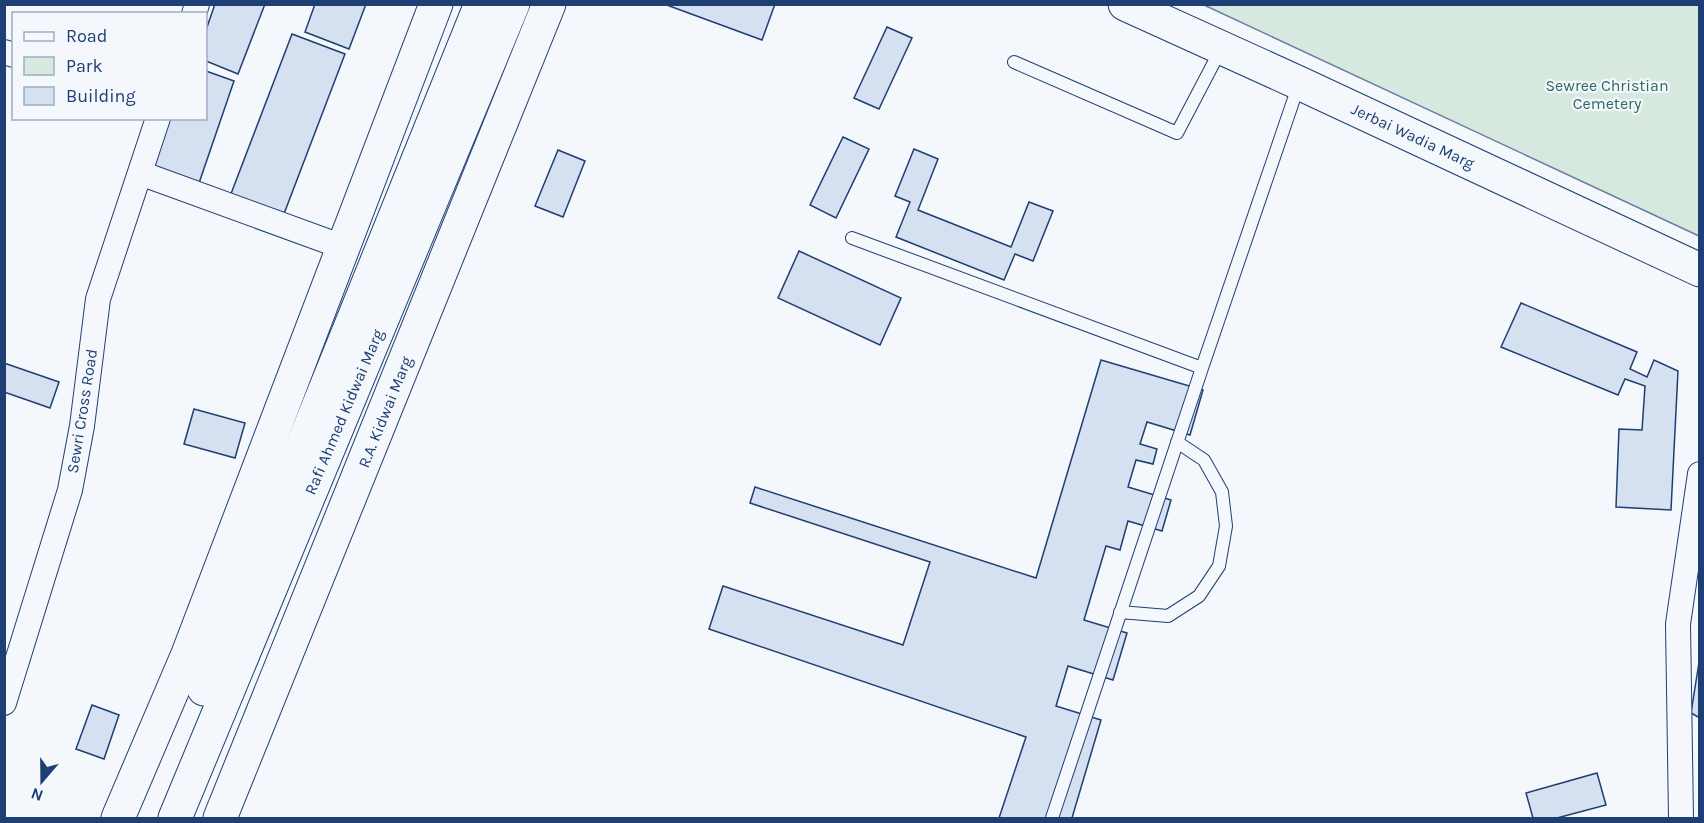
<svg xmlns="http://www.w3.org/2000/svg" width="1704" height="823" font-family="Karla,sans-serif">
<rect width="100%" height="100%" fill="#f4f7fb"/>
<!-- green -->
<path fill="#d7e8df" stroke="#687fa3" stroke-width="1.5" d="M1204,5h495v231z"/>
<!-- building -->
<path fill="#d5e0f0" stroke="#1d3f73" stroke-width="1.5" d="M215,4h50l-27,70 -32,-13v-31z
M315,4h51l-17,45 -44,-17z
M664,4h111l-13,36z
M887,27l25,11 -33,71 -25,-11z
M292,34l53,20 -63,165 -53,-20z
M206,71l28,10 -36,105 -46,-15 18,-53h36z
M843,137l26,12 -33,69 -26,-13z
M914,149l24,10 -20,51 93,37 18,-45 24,9 -20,50 -18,-7 -11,26 -108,-43 14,-35 -15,-6z
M558,150l27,11 -22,56 -28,-11z
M799,251l102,47 -21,47 -102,-47z
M1521,303l116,49 -7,17 17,8 7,-17 24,11 -7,139 -55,-3 3,-78 23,1 3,-44 -20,-7 -7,16 -117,-48z
M1101,360l102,30 -13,45 -43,-13 -7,22 17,5 -4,15 -17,-4 -8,27 43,13 -9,31 -34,-10 -8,29 -14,-4 -22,74 43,13 -14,47 -45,-14 -12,40 45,14 -29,98h-73l27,-81 -317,-108 14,-43 180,59 27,-83 -180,-59 5,-16 281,91z
M4,363l55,19 -9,26 -46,-16z
M194,409l51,14 -10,35 -51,-14z
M1700,656v62l-9,-5z
M92,705l27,10 -15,44 -28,-10z
M1597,773l9,32 -49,13h-24l-7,-25z"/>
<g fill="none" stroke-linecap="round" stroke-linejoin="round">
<!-- lane casing -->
<g stroke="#1d3f73" stroke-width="14">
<path id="lane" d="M1014,62l163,71 44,-84
M852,238l350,130
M1120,612l48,4 31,-20 20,-30 7,-40 -4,-34 -18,-32 -27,-18
M1052,818l150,-450 97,-284"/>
</g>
<!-- street casing -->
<g stroke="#1d3f73" stroke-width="26">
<path id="street" d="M194,14l3,-10
M4,52l10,3
M140,173l203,74
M4,703l66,-213 12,-64 16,-127 60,-181
M1681,818l-3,-194 22,-150"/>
</g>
<!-- secondary casing -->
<g stroke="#1d3f73" stroke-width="35">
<path id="secondary" d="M1125,4l174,79 401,187
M118,818l70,-164 248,-650
M220,818l329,-814"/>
</g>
<!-- primary casing -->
<g stroke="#1d3f73" stroke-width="35">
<path id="primary" d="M204,689l277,-685
M175,818l338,-814"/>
</g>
<!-- lane -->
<use href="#lane" stroke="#f4f7fb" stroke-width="12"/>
<!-- street -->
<use href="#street" stroke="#f4f7fb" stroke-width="24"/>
<!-- secondary -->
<use href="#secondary" stroke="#f4f7fb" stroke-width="33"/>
<!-- primary -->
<use href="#primary" stroke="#f4f7fb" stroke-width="33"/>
</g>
<g text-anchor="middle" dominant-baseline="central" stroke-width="4.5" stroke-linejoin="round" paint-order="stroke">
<!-- park labels -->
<g font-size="16" fill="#2c6c60" stroke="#f4f7fb">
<text x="1607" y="85">Sewree Christian<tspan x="1607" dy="18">Cemetery</tspan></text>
</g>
<!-- street labels -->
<g font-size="16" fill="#1d3f73" stroke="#f4f7fb">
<text transform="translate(1413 136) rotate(25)">Jerbai Wadia Marg</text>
<text transform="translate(82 411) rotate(-81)">Sewri Cross Road</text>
<text transform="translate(344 412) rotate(-67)">Rafi Ahmed Kidwai Marg</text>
<text transform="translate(385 412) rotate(-68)">R.A. Kidwai Marg</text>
</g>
</g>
<!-- border -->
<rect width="1704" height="823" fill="none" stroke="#1d3f73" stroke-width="12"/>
<!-- legend -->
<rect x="12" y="12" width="195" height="108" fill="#f4f7fb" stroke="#9eadc5" stroke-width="1.5"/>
<rect x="24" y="32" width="30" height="9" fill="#f4f7fb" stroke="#9eadc5" stroke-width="1.5"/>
<text x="66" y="42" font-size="18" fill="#1d3f73">Road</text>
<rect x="24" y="57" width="30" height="18" fill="#d7e8df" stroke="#9eadc5" stroke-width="1.5"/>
<text x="66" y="72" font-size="18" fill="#1d3f73">Park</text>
<rect x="24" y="87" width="30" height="18" fill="#d5e0f0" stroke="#9eadc5" stroke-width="1.5"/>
<text x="66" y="102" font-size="18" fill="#1d3f73">Building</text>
<!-- north arrow -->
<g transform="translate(42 781) rotate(200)" stroke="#f4f7fb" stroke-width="4.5" paint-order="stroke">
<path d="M0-4.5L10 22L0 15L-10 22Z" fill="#1d3f73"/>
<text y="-9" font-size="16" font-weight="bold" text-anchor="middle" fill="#1d3f73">N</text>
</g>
</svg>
